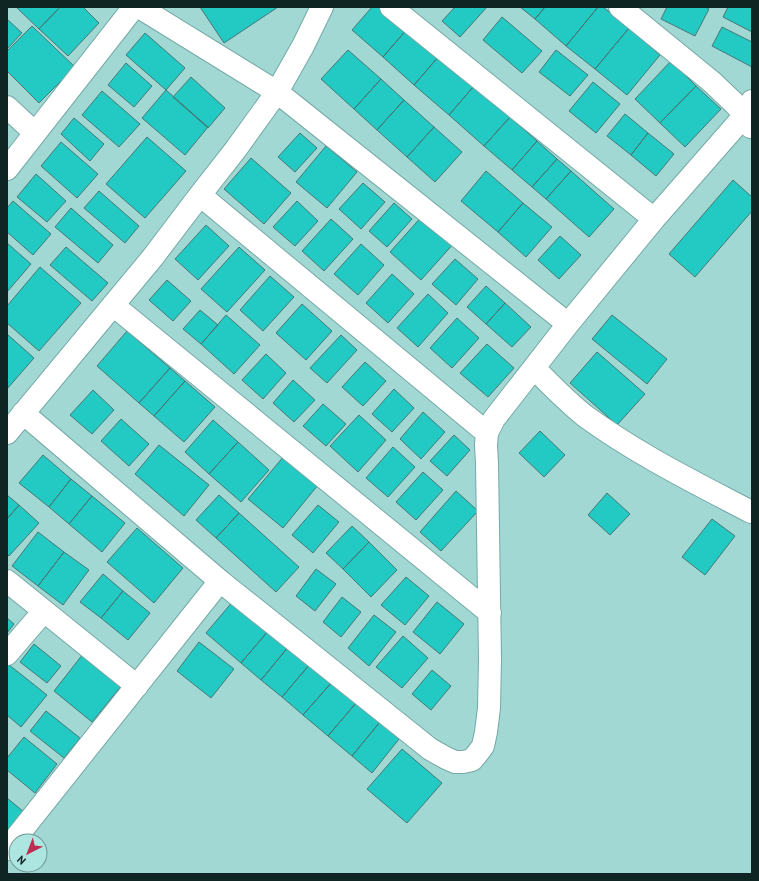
<svg xmlns="http://www.w3.org/2000/svg" width="759" height="881" font-family="'PT Sans',sans-serif">
<rect width="100%" height="100%" fill="#a1d8d4"/>
<!-- building -->
<path fill="#23c9c3" stroke="#447976" d="M16,7h44l-21,22z
M60,7h23l16,16 -31,33 -29,-27z
M200,7h78l-54,36z
M372,7h11l25,21 -25,29 -31,-27z
M455,7h32l-27,30 -18,-16z
M520,7h25l-10,12z
M545,7h53l-32,39 -31,-27z
M598,7h5l26,21 -34,41 -29,-23z
M667,7h38l4,2 -14,27 -34,-17z
M728,7h24v25l-29,-15z
M502,17l40,34 -20,22 -39,-33z
M7,19l15,14 -15,16z
M32,26l43,41 -36,36 -32,-32v-20z
M722,27l30,15v25l-40,-21z
M408,28l31,28 -25,29 -31,-28z
M629,28l31,27 -33,40 -32,-26z
M145,33l40,35 -19,22 -40,-35z
M348,50l33,29 -27,30 -33,-30z
M556,50l32,25 -18,21 -31,-24z
M439,56l35,30 -25,29 -35,-30z
M671,61l25,25 -36,37 -25,-24z
M126,63l26,23 -18,21 -26,-22z
M191,77l34,31 -17,20 -35,-31z
M381,79l23,21 -27,30 -23,-21z
M593,82l27,22 -24,29 -27,-22z
M474,86l36,31 -26,29 -35,-31z
M696,86l25,23 -36,38 -25,-24z
M166,90l42,37 -23,28 -43,-37z
M102,91l38,33 -21,23 -37,-32z
M404,100l30,27 -27,30 -30,-27z
M625,114l23,19 -17,22 -24,-19z
M510,117l27,24 -25,29 -28,-24z
M74,118l30,26 -14,17 -29,-27z
M434,127l28,25 -27,30 -28,-25z
M300,133l17,15 -22,24 -17,-15z
M648,133l26,21 -18,22 -25,-21z
M147,137l39,34 -41,47 -39,-34z
M537,141l20,18 -25,28 -20,-17z
M61,142l37,32 -21,24 -36,-32z
M326,146l31,26 -30,36 -31,-26z
M251,158l40,35 -27,31 -40,-35z
M557,159l14,12 -25,28 -14,-12z
M486,171l37,32 -25,29 -37,-31z
M571,171l43,38 -25,28 -43,-38z
M36,174l30,27 -19,21 -30,-25z
M733,180l19,17v14l-57,66 -26,-23z
M363,183l22,19 -24,27 -22,-20z
M99,191l40,35 -14,17 -41,-35z
M13,201l38,33 -18,21 -26,-23v-24z
M297,201l21,20 -23,25 -22,-19z
M394,203l18,16 -25,28 -18,-16z
M523,203l29,24 -26,30 -28,-25z
M71,208l42,37 -15,18 -43,-36z
M424,214l31,28 -34,38 -31,-28z
M331,219l22,20 -29,32 -22,-20z
M206,225l23,21 -31,34 -23,-21z
M560,236l21,19 -22,24 -21,-19z
M7,243l24,21 -24,28z
M361,244l23,21 -26,30 -24,-21z
M66,247l42,36 -16,18 -42,-36z
M239,247l26,23 -38,42 -26,-23z
M455,259l23,20 -22,26 -24,-21z
M40,267l41,36 -42,48 -32,-28v-17z
M392,274l22,20 -26,29 -22,-20z
M270,276l24,21 -31,34 -23,-21z
M167,280l24,21 -18,20 -24,-21z
M486,286l19,17 -19,21 -19,-17z
M428,294l20,19 -30,34 -21,-19z
M505,303l26,24 -19,20 -26,-23z
M302,304l30,27 -26,29 -30,-27z
M200,310l18,15 -17,19 -18,-15z
M226,315l34,30 -26,29 -33,-30z
M612,315l55,44 -20,25 -55,-45z
M457,318l22,20 -27,30 -22,-20z
M127,331l43,37 -31,35 -42,-37z
M7,334l27,24 -27,31z
M341,335l16,15 -30,33 -17,-15z
M487,344l27,24 -26,29 -28,-24z
M597,352l48,42 -28,31 -47,-42z
M266,354l20,19 -23,26 -21,-19z
M365,362l21,19 -23,25 -21,-19z
M170,368l15,13 -31,35 -15,-13z
M293,380l22,20 -21,22 -21,-19z
M185,381l30,26 -31,35 -30,-26z
M394,389l20,19 -22,24 -20,-18z
M93,390l21,20 -22,24 -22,-19z
M323,404l23,20 -20,22 -23,-20z
M423,412l22,20 -24,27 -21,-20z
M359,415l27,25 -28,32 -28,-26z
M121,419l28,25 -20,22 -28,-25z
M213,420l25,22 -29,32 -24,-22z
M540,431l25,24 -21,22 -25,-24z
M454,435l16,15 -23,26 -17,-15z
M238,442l31,28 -28,32 -32,-28z
M159,445l50,40 -25,31 -49,-42z
M393,447l22,20 -27,30 -22,-19z
M43,455l28,24 -22,28 -30,-24z
M284,456l34,29 -35,43 -35,-29z
M423,472l20,18 -27,30 -20,-18z
M71,479l21,17 -23,28 -20,-17z
M456,491l22,20 -37,40 -21,-19z
M607,493l23,21 -20,21 -22,-20z
M7,495l12,10 -12,14z
M219,495l20,18 -23,25 -20,-18z
M92,496l33,27 -23,29 -33,-28z
M19,505l20,18 -30,33 -2,-2v-35z
M318,505l21,17 -26,31 -21,-18z
M239,513l60,54 -23,25 -60,-54z
M712,519l23,17 -30,39 -23,-18z
M352,526l17,16 -26,27 -17,-16z
M137,528l46,40 -29,35 -47,-41z
M38,532l26,20 -26,34 -26,-20z
M369,542l28,28 -26,27 -28,-28z
M64,552l25,18 -26,35 -25,-19z
M316,569l20,15 -21,27 -19,-15z
M103,574l20,17 -22,27 -21,-16z
M406,577l23,19 -24,29 -24,-20z
M123,591l27,22 -22,27 -27,-22z
M342,597l19,15 -20,25 -18,-15z
M234,600l35,30 -28,33 -35,-30z
M437,602l27,22 -24,30 -27,-22z
M374,615l22,17 -27,34 -21,-18z
M7,618l7,6 -7,9z
M269,630l20,16 -28,34 -20,-17z
M403,636l25,22 -26,30 -26,-21z
M199,642l35,27 -23,29 -34,-27z
M34,644l27,22 -14,17 -27,-21z
M289,646l21,18 -28,33 -21,-17z
M83,654l39,31 -30,37 -38,-31z
M8,664l39,31 -26,32 -14,-12v-50z
M310,664l22,18 -29,33 -21,-18z
M432,670l19,16 -20,24 -19,-16z
M332,682l24,21 -28,33 -25,-21z
M356,703l24,19 -28,34 -24,-20z
M46,711l34,27 -16,20 -34,-27z
M380,722l19,17 -27,34 -20,-17z
M24,737l33,27 -22,29 -28,-23v-12z
M402,749l40,34 -35,40 -40,-34z
M7,798l17,14 -17,21z"/>
<g fill="none" stroke-linecap="round" stroke-linejoin="round">
<!-- street casing -->
<g stroke="#74a9a6" stroke-width="24">
<path id="street" d="M139,7l138,85 291,232
M391,7l263,212
M620,7l92,75 23,22 10,11 6,12
M7,107l28,26
M7,169l127,-162
M200,195l287,238
M113,305l377,308
M534,368c16,16 33,34 51,48 52,38 109,66 166,96
M23,413l197,168 210,168 16,9 9,4h8l9,-2 5,-6 6,-8 3,-14 3,-24 1,-48 -3,-197 -1,-18 1,-12 7,-14 74,-95 86,-105 91,-104 7,-14
M7,433l146,-176 47,-62 36,-46 41,-57 26,-46 19,-39
M7,581l130,105
M7,654l37,-43
M7,849l213,-268"/>
</g>
<!-- street -->
<use href="#street" stroke="#fff" stroke-width="22"/>
</g>
<!-- border -->
<rect width="759" height="881" fill="none" stroke="#0f2524" stroke-width="16"/>
<!-- north arrow -->
<g transform="translate(28 853) rotate(222)"><circle r="19" fill="#ade5e1" stroke="#6e9895"/>
<path d="M0-3L7 15L0 10L-7 15Z" fill="#bd2d52"/>
<text y="-6" font-size="11" font-weight="bold" text-anchor="middle" fill="#0f2524">N</text>
</g>
</svg>
